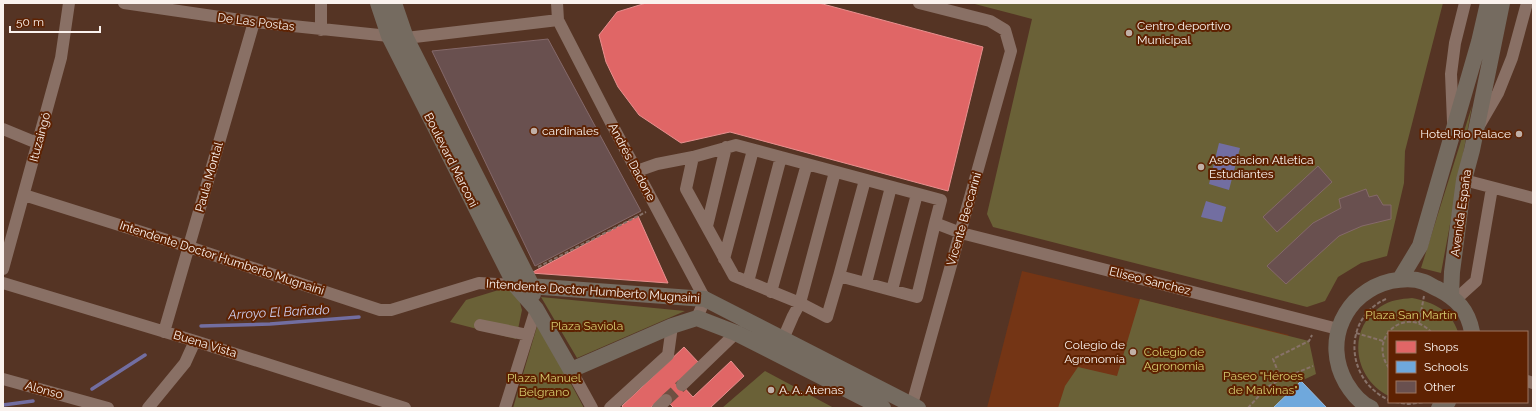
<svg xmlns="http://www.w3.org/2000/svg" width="1536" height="411" font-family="Raleway,sans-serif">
<rect width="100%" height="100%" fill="#553424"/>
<!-- built -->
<path fill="#743515" d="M1022,271l267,64 -89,73h-213z"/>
<!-- green -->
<path fill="#6a6137" d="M971,3h472l-38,148 -1,32 -17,73 -26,7 -23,14 -13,24 -18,6 -314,-80 -6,-13 45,-195z
M1472,106l-31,167 -20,-5z
M515,285l7,25 -6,29 -66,-17 16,-22z
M541,297l144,14 -108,47z
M1412,298c21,4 39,12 46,34h-69v64c-35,-17 -43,-66 -9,-89 10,-7 21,-8 32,-9z
M1140,299l169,42 7,33 -15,7 -28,27h-215l7,-22 13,-19 39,9z
M538,323l46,85h-71z
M765,371l69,37h-112z"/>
<!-- water -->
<path fill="#726ea1" d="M1219,143l21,5 -11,42 -20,-6z
M1206,201l20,6 -4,15 -21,-5z"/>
<!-- shops -->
<path fill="#e06666" stroke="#e8908f" d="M646,3h173l164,44 -35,144 -218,-59 -49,11 -42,-28 -21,-28 -12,-25 -7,-27 18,-23z
M638,216l30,67 -137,-10z
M684,347l15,16 -20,19 14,15 38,-36 13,15 -34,32h-36l-11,-11 -13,11h-26l-2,-2z"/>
<!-- schools -->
<path fill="#6fa8dc" stroke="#99bee1" d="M1301,381l26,27h-54z"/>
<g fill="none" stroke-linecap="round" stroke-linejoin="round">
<!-- stream -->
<path stroke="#726ea1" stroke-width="3.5" d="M201,326l69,-2 89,-7
M92,389l53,-34
M3,405l30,-4"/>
</g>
<!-- building -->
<path fill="#69504f" stroke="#85696a" d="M548,39l93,172 -106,55 -103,-215z
M1318,166l14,16 -55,50 -14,-15z
M1366,189l3,8 8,-2 6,10h8v14l-29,7 -23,10 -53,48 -19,-18 46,-43 28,-15 -2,-9z"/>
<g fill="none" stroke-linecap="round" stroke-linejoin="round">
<!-- minor-tunnel -->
<path stroke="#6e5042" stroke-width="12" stroke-dasharray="12 6" stroke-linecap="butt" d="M666,400l16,-15"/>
<!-- path -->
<path stroke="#887269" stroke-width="2" stroke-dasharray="4 2" stroke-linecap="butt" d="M538,267l108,-55
M1386,299c-45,20 -40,82 3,101
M1419,323l5,-27
M1356,333l27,8
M1389,368c-22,-31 17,-63 42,-36
M1281,379l-8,-20 36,-18 3,-6
M1395,402l13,2 17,-2
M1248,408l18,-20 15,-9 32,-13"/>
<!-- minor -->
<path stroke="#897065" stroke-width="12" d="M124,3l130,19 135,14
M321,3v27
M557,3l1,17 51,99 96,180 -8,19
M406,38l152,-18
M1453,122l-2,-48 4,-31 10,-40
M1480,124l18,-31 14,-35 15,-55
M3,129l34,14
M693,157l-7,32 48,87 66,27 27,14 12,-41 78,21 18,-74
M637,171l20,-7 36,-7 43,-12 205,55 -6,23 26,10 377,96
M1464,180l69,18
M24,195l165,52 191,63h11l88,-27 36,2
M707,226l19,-79
M724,259l29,-109
M3,269l58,-211 8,-55
M839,276l26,-96
M748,282l33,-125
M3,283l192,58 210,67
M866,283l25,-96
M892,290l25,-96
M771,292l36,-128
M1455,300l21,-19 16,-93
M480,325l48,10
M164,332l90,-310
M783,339l10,-23 7,-13 35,-131
M571,370l21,38
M3,379l105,29
M1527,381l6,2
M682,385l54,-52
M148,408l37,-45 10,-22
M505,408l31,-99
M610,408l58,-53 4,-29
M658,408l8,-8
M911,408l100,-357 -6,-21 -15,-9 -71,-18"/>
<!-- major -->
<path stroke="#756b60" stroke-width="16" d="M378,3l11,33 126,249 21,24 35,61 101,-44 25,-8 39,15 147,75
M394,3l12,35 126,248 1,8
M1400,279l20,-33 59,-204 9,-39
M515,285l190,14 213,109
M1451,296l1,-24 12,-92 8,-30 30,-147
M1371,408c-11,-5 -19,-15 -25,-25 -24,-42 -1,-91 45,-102 10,-2 23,-3 33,1 5,2 9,5 14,7 19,10 30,21 34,43
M1439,408l9,-6"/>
</g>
<!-- markers -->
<g fill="#c0b0a7" stroke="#5e2202" stroke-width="1.5">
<circle cx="1129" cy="33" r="4"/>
<circle cx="534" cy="131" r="4"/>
<circle cx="1519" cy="134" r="4"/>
<circle cx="1201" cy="167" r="4"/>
<circle cx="1133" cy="352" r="4"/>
<circle cx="771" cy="390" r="4"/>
</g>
<g text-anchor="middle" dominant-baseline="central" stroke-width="4" stroke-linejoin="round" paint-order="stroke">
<!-- street labels -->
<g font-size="12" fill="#faf2ee" stroke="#5e2202">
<text transform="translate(256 22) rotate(7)">De Las Postas</text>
<text transform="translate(40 137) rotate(-75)">Ituzaingó</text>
<text transform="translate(451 160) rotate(63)">Boulevard Marconi</text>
<text transform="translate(632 162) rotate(62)">Andrés Dadone</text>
<text transform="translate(209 177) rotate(-74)">Paula Montal</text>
<text transform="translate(1461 213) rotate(-82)">Avenida España</text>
<text transform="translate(964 219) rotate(-74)">Vicente Beccarini</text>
<text transform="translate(222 258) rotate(18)">Intendente Doctor Humberto Mugnaini</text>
<text transform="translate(1150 281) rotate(14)">Eliseo Sanchez</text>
<text transform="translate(593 291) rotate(4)">Intendente Doctor Humberto Mugnaini</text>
<text transform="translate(205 344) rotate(17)">Buena Vista</text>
<text transform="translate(44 390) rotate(15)">Alonso</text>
</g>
<!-- poi labels -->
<g font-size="12" fill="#faf2ee" stroke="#5e2202" text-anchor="start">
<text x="1137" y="26">Centro deportivo<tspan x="1137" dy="14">Municipal</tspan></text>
<text x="542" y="131">cardinales</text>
<text x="1511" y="134" text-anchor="end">Hotel Rio Palace</text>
<text x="1209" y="160">Asociacion Atletica<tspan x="1209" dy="14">Estudiantes</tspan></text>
<text x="1125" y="345" text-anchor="end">Colegio de<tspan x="1125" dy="14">Agronomía</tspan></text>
<text x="779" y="390">A. A. Atenas</text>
</g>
<!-- park labels -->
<g font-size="12" fill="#d5cc6f" stroke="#5e2202">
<text x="1411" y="315">Plaza San Martín</text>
<text x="587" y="326">Plaza Saviola</text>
<text x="1174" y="352">Colegio de<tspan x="1174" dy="14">Agronomia</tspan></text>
<text x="1263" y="376">Paseo "Héroes<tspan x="1263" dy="14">de Malvinas"</tspan></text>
<text x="544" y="378">Plaza Manuel<tspan x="544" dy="14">Belgrano</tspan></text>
</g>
<!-- water labels -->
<g font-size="13" font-style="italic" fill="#cecff1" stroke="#5e2202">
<text transform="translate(279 312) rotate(-3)">Arroyo El Bañado</text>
</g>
</g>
<!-- border -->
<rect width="1536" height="411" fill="none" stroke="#faf2ee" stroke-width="8"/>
<!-- legend -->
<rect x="1388" y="331" width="140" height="72" fill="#5e2202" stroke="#9c7560"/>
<rect x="1396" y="341" width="20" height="12" fill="#e06666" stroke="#9c7560"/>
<text x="1424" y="351" font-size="12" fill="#faf2ee">Shops</text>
<rect x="1396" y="361" width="20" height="12" fill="#6fa8dc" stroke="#9c7560"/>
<text x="1424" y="371" font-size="12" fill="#faf2ee">Schools</text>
<rect x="1396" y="381" width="20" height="12" fill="#69504f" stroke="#9c7560"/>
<text x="1424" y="391" font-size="12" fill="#faf2ee">Other</text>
<!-- scale -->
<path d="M10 26v6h90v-6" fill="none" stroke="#faf2ee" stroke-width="2"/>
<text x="16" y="26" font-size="12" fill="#faf2ee" stroke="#5e2202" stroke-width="3" paint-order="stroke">50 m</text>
</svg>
